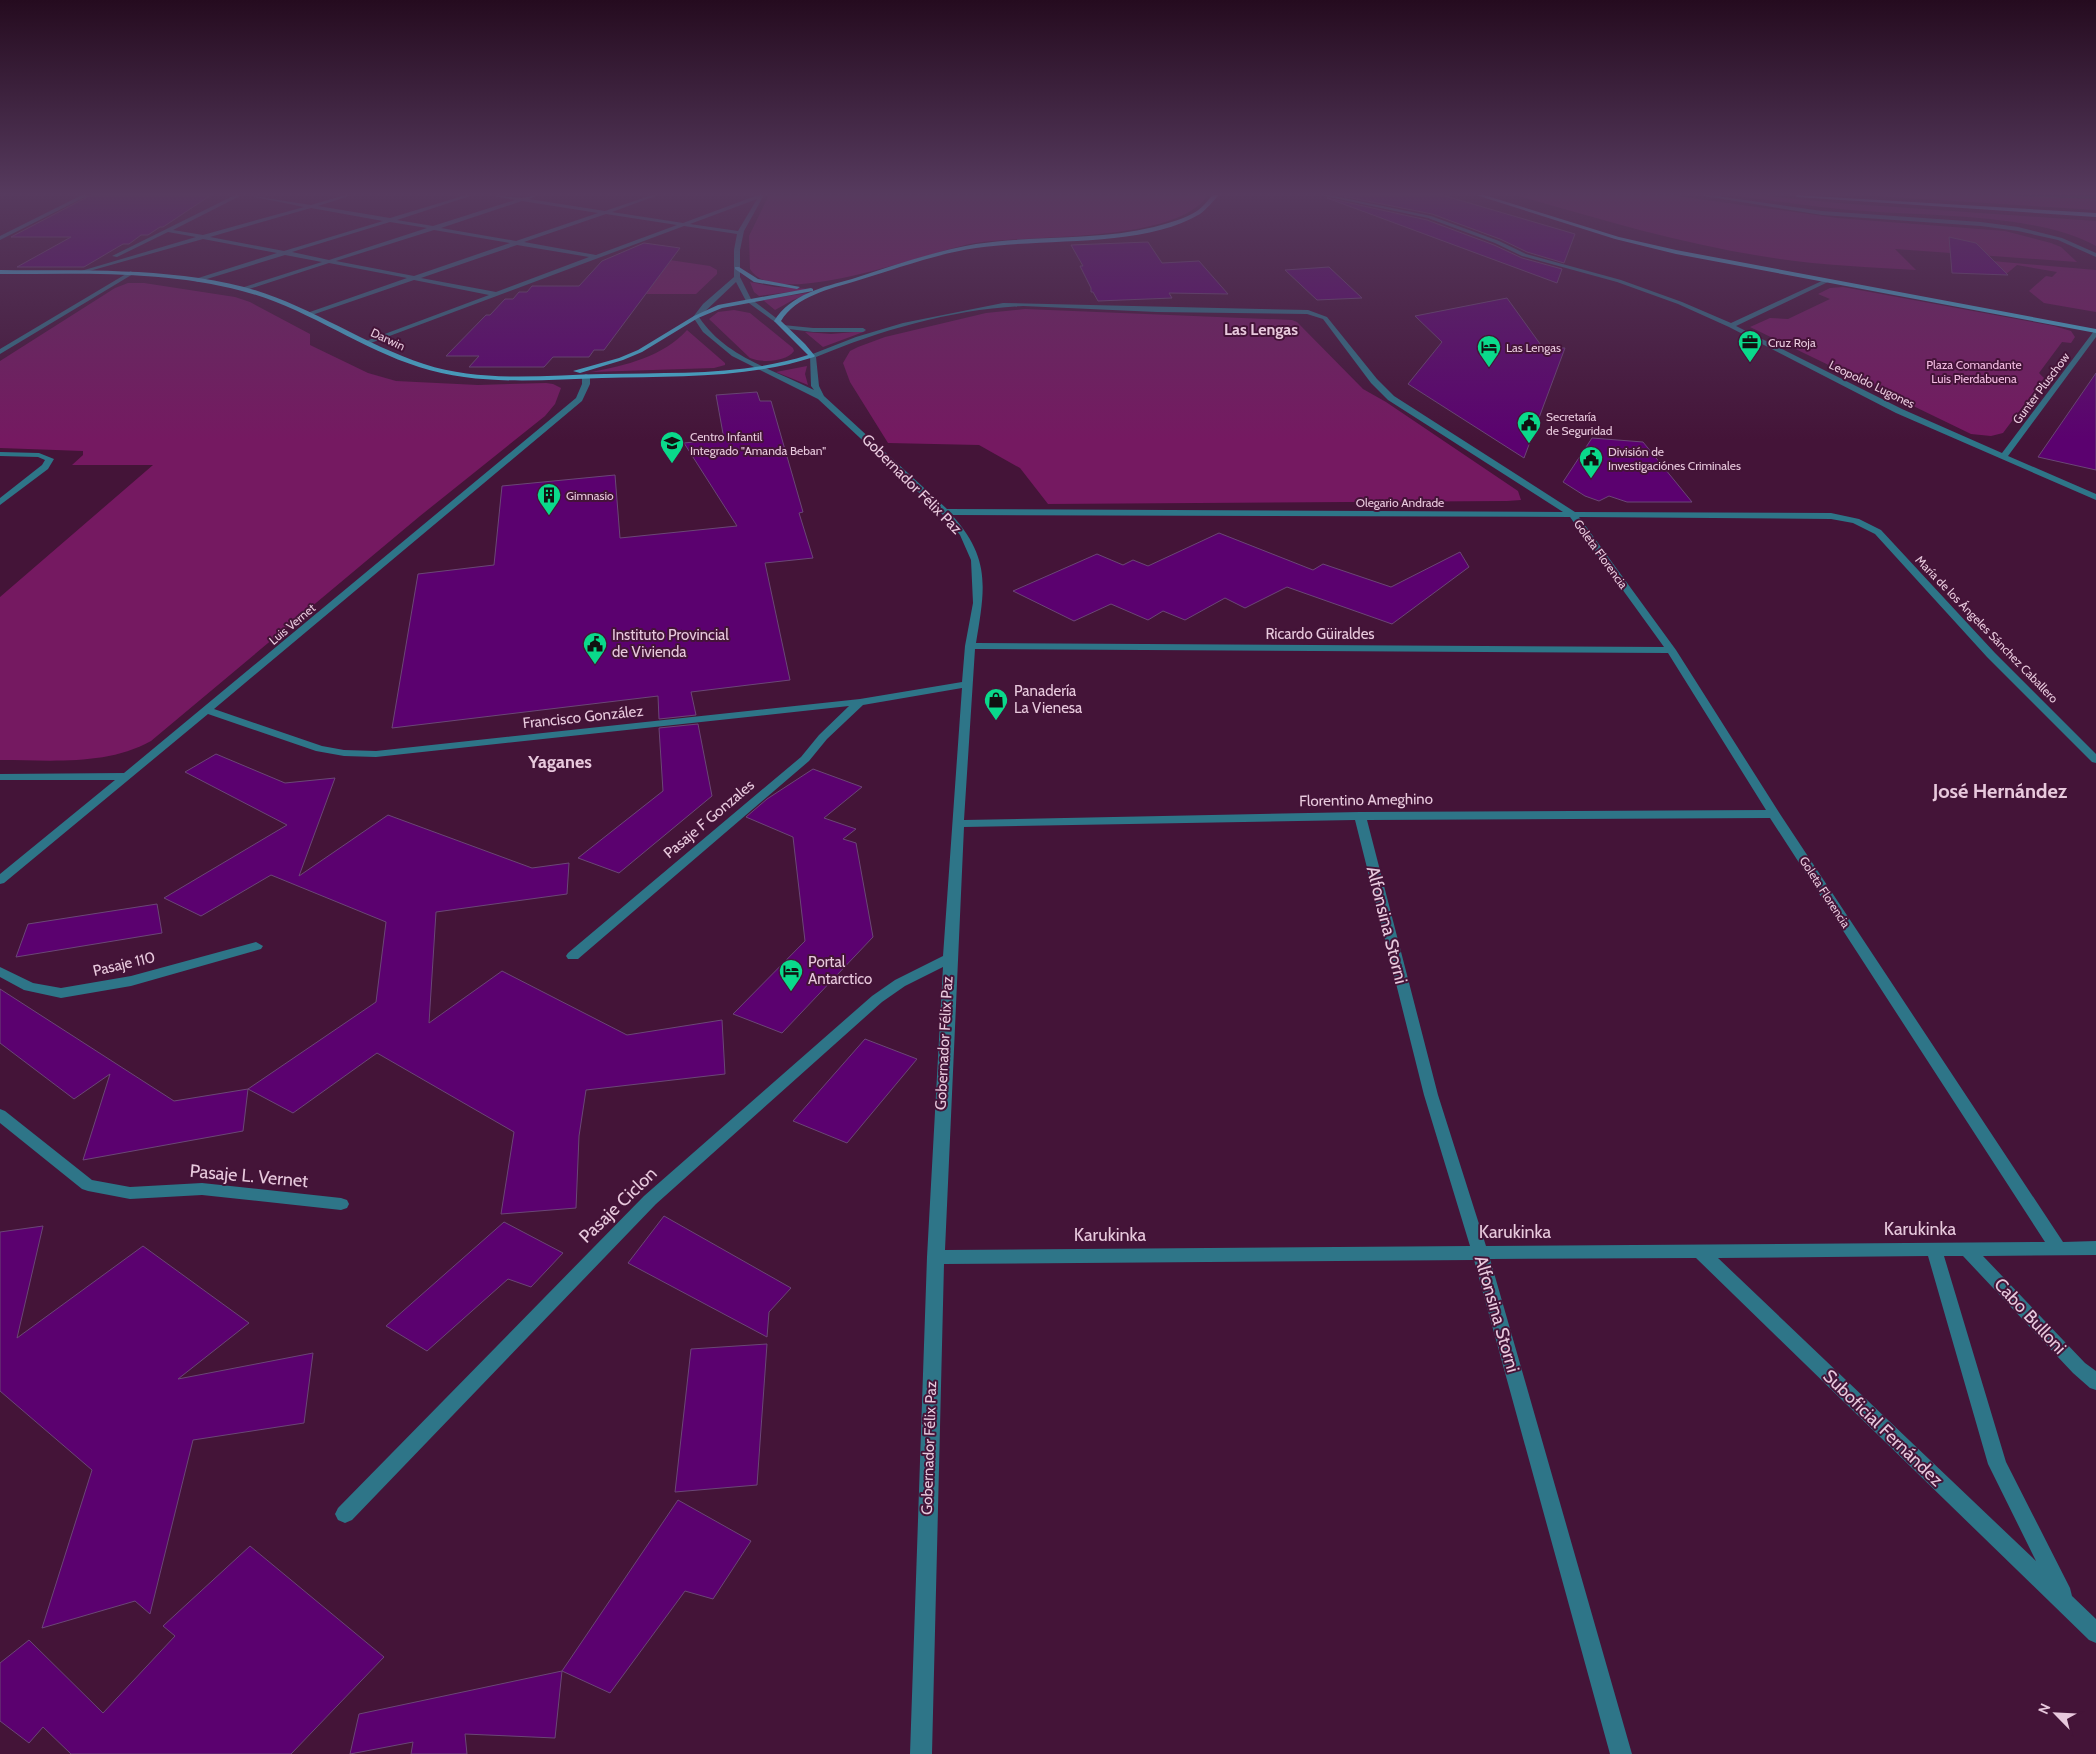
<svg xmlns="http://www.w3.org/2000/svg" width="2096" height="1754" font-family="Cabin,sans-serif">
<rect width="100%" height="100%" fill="#441438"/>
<!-- green -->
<path fill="#751961" d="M769,195h439c-32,49 -179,39 -233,48 -40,6 -199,70 -225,26l-1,-33z
M1515,195h155l167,23 168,13 46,12 10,4 16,15 -182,-13 21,21c-50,-3 -100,-5 -149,-13 -86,-13 -168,-38 -252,-62z
M1731,195h25l82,8 258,18v25c-57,-32 -167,-30 -232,-35 -45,-3 -89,-10 -133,-16z
M1854,195h242v15l-221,-14z
M663,259l47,7 7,4v4l-21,20h-60z
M1992,261l104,9v42l-52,-9 -15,-12 17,-15 6,1 5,-5 -40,-7 -12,10z
M750,282l25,5 37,2 -53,7 -5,-4z
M128,283h16l91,14 15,5 60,32v11l58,28 28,8 82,4 68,-2 7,1 8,4 -6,16 -10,12 -125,100 -269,225c-45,25 -100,19 -151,19v-163l153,-132h-81l11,-10v-4l-83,-3v-87l115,-73z
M1843,287l211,39 17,5 4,6 -4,6 -9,-1 -23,31 5,5 -41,55 -12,3 -20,-2 -221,-107 20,-9 18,1 42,-20 -12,-5 12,-6z
M813,292l-20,8 -18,10 -12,-10z
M1025,309l267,11 5,2 66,67 23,13 132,89 3,9 -14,1 -459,3 -28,-36 -41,-23 -91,-2 -38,-61 -7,-19 7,-12 8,-4 27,-10 101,-24z
M734,310l16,3 43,35 1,3c-8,11 -32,12 -44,7l-41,-39 9,-7z
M687,330l38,33v2l-11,3 -123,4c34,-6 73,-16 96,-42z
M866,331l-43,16 -18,-15 26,2z
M807,366l-2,8 3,11 -32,-13z"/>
<!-- water -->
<path fill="#01613b" d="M1995,195h101v4z"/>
<!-- building -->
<path fill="#5b016f" stroke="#6b4676" d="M91,195h120l-48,32h-3l-12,8h-7l-12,9h-6l-39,23h-67l54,-30h-60z
M1337,195h105l133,39 -11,29 -37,-11 -27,-13 -68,-25z
M1327,198l100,22 67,25 28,13 40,11 -5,14z
M1949,237l27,6 32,32 -56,-2z
M1148,242l14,21 37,-2 29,33 -59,-1 3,5 -74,3 -5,-9h-2v-4l-11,-22h3l-12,-21z
M644,243l36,5 -76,102h-10l-5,7h-36l-9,10h-75l10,-11h-33l40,-41h4l15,-16h8l6,-7h8l5,-6h47l23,-25z
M1329,267l33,31 -45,2 -32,-30z
M1507,298l36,50h22l-41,110 -116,-74 34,-42 -27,-26z
M2096,373v97l-58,-13z
M757,392l3,9h11l32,111 -4,1 14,45 -48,5 25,117 -99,12 5,23 -37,4 -1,-23 -266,32 26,-154 76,-9 8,-79 113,-11 5,63 117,-12 -53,-83 40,-4 -8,-44z
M1592,438l51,4 49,60h-65l-18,-6 -10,5 -14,-5 -22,-14z
M1219,533l94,37 10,-6 68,23 69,-35 9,15 -77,57 -105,-37 -42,21 -20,-10 -40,22 -22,-9 -15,9 -37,-16 -37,17 -61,-30 84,-37 26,11 10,-5 15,6z
M698,724l14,72 -93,77 -41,-15 85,-67 -4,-63z
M216,754l69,29 50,-5 -36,98 89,-61 144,53 37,-5 -2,31 -131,18 -7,111 73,-52 125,64 95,-15 3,54 -139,16 -7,46 -3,72 -75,6 13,-82 -137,-79 -84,60 -45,-24 128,-87 10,-80 -115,-47 -70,41 -37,-18 123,-73 -102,-53z
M813,769l49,18 -38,31 32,11 -13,10 13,4 17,94 -91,96 -49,-19 72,-73 -12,-104 -47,-20 21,-18z
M157,904l5,29 -146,24 12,-33z
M0,989l174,112 74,-12 -5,42 -160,29 27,-86 -36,25 -74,-56z
M865,1039l52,20 -70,84 -54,-22z
M664,1216l127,72 -22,24 -2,25 -139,-74z
M504,1222l59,31 -32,34 -23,-8 -81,72 -41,-25z
M43,1226l-26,112 126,-92 106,77 -71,56 135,-26 -9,70 -111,17 -43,174 -15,-13 -93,27 50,-158 -92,-79v-159z
M767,1344l-10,141 -82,7 16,-143z
M678,1500l73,41 -38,58 -28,-8 -75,102 -48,-22z
M250,1546l134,111 -93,97h-220l-28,-27 -14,16 -29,-22v-58l29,-23 74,73 72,-77 -12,-10z
M562,1671l-7,67 -90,-4 2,20h-56l2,-12 -63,12 9,-40z"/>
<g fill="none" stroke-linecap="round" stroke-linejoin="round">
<!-- minor -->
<path fill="#2e7588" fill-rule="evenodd" d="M82,195h7l-89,45v-4z
M235,195h7l-69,35 30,5 101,-28 -58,-12 65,10 34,-10h7l-34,11 72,12 76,-23h7l-76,25 36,6 82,-26 -26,-5 33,3 17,-3 -10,4 76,12 47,-16h6l-46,17 71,11 75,-28h6l-20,36 -4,19v27l11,22 29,22 -5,1 -29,-21 -10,-19 -37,35c26,40 74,52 115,73l-3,-4 -1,-31 46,-18 47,-14 100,-20 305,7 19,7 50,62 17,17 181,116 256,1 28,6 22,11 114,123 101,101v9l-4,-1 -105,-105 -112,-123 -22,-11 -22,-4 -252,-2 97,133 104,164 283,428 33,-1v14l-113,1 102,107 11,8v19l-6,-2 -17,-15 -110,-117h-19l62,206 64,126 2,8 24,23v24l-7,-3 -393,-382 -206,1 142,495h-22l-136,-494 -530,4 -12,490h-22l17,-497 16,-290 -38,19 -23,16 -226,202 -304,316 -7,3 -7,-3 -3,-6 3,-6 306,-312 228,-200 23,-16 48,-24 19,-268 -99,17 -36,34 -18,22 -231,198h-10l-2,-3 2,-3 233,-196 18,-22 30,-29 -473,51 -32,-1 -28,-5 -108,-37 -204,169 -4,1v-10l115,-94h-115v-6l124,-1 452,-375 6,-14v-8l4,-2 4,2v8l-8,17 -368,308 108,37 22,4 32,1 484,-52 102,-17 3,-36 8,-43 -2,-43 -11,-25 -18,-21 -124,-115 -86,-43 -29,-24 -10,-15 10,-13 31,-27v-27l3,-16 -53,-8 -316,118 -3,-2 1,-1 123,-46 -75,-15 -105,36 -3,-2 1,-1 100,-35 -78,-15 -86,28 -2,-1v-2l81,-26 -37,-7 -88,27 -2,-3 82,-26 -74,-14 -117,33 -5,-1 115,-34 -28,-5 -51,25 -5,-1zM757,199l-19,32 -48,-7zM522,201l76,12 -82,28 -75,-13zM311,208l72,13 -99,30 -74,-14zM606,214l71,11 -81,30 -72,-13zM390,222l37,6 -98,32 -37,-8zM434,230l76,13 -96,33 -78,-15zM517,245l72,12 -93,35 -75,-14zM1023,306l134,6 150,2 16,5 48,64 17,17 175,112 -616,-3 -123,-113 -5,-10 -3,-29c65,-27 137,-48 207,-51zM952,515l618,2 94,130 -688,-4c9,-55 15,-84 -24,-128zM975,649l693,4 98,157 -406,2 -396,8zM1770,818l275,424 -559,4 -48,-151 -71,-275zM1355,820l69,275 46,151 -525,4 19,-423zM1928,1256l60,208 48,97 -318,-303z
M1320,195h9l102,21 68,25 27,13 95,26 61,22 49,21 93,-43h4v2l-92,44 166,83 100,44 92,-122 2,-1v7l-88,119 88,38v6l-200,-87 -167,-86 -51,-23 -61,-22 -95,-26 -27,-13 -67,-25z
M1698,195h12l112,16 159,11 37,5 44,11 34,15v4l-38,-17 -40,-9 -37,-5 -159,-11z
M131,271l2,3 -133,80v-5z
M783,325l30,3h50l3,2 -3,2h-50l-32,-4v-2z
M0,452l39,1 15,6 -6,10 -48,36v-7l42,-33 3,-5 -7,-3 -38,-1z
M256,942l7,4 -2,3 -130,37 -70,12 -37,-8 -24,-13v-10l33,16 28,5 70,-12z
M0,1109l5,2 87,69 38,7 72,-4 139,15 6,2 2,4 -2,4 -6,2 -139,-15 -72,4 -42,-8 -6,-2 -82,-66z"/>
<!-- major -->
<path fill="#42bcdb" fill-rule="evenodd" d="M1213,195h6c-6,6 -12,14 -19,19 -56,34 -159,24 -224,34 -41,6 -80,21 -120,33 -26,8 -60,15 -75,40l24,23 10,12 -1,1c-68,22 -140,19 -212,21 -61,2 -124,8 -183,-11 -61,-19 -114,-60 -177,-76 -78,-21 -162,-17 -242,-17v-4c81,1 165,-3 244,17 64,17 118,57 180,77 58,19 121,11 181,10 68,-2 138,2 203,-19l-34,-34c17,-27 49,-34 78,-42 41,-13 82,-28 124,-35 59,-9 120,-3 178,-17 14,-4 31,-8 43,-16 6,-4 11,-11 16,-16z
M1476,195h8l135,42 57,13 420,79v4l-420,-79 -61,-15z
M1795,195l301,18v4l-299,-20z
M735,267h4l19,12 42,8 -3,2 -43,-7 -19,-13z
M811,288l2,1v2l-91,17 -24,10 -56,34 -19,8 -43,13 -7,-2 46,-13 19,-8 56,-34 24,-11z"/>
</g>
<!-- sky -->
<linearGradient id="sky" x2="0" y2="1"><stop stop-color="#250b1f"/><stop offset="0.44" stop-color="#563a5e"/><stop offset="1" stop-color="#563a5e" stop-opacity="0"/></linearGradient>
<rect width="2096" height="440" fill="url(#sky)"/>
<!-- icons -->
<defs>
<g id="office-pin" transform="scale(1.25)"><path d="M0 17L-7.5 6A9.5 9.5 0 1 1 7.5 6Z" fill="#0ad98b" stroke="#441438"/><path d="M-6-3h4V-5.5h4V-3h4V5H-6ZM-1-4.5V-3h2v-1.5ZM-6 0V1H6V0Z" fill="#111"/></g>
<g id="hotel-pin" transform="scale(1.25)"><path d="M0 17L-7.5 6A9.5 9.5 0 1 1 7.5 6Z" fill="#0ad98b" stroke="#441438"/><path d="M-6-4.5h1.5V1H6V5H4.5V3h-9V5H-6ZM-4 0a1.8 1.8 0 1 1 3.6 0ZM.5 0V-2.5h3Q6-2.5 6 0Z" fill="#111"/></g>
<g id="civic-pin" transform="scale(1.25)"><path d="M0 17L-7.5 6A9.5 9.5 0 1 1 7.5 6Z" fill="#0ad98b" stroke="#441438"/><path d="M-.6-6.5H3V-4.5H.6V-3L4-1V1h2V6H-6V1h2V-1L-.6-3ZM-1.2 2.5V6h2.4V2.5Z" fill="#111"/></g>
<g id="school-pin" transform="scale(1.25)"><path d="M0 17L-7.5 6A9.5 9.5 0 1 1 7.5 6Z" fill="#0ad98b" stroke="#441438"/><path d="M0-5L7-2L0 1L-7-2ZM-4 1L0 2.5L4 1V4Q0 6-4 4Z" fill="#111"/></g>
<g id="building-pin" transform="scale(1.25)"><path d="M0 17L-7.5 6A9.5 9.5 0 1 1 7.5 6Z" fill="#0ad98b" stroke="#441438"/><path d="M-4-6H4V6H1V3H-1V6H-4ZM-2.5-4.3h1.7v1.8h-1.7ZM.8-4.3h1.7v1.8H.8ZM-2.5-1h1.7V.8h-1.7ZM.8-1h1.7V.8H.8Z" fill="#111"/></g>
<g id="shop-pin" transform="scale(1.25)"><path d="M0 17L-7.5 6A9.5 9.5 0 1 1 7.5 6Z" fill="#0ad98b" stroke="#441438"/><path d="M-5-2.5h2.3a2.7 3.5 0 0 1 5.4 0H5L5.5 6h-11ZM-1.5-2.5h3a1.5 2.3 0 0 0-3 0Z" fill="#111"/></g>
</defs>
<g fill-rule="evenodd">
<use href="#office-pin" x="1750" y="342"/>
<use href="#hotel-pin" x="1489" y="347"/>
<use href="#civic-pin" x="1529" y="423"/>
<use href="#school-pin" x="672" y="443"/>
<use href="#civic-pin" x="1591" y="458"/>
<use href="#building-pin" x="549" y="495"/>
<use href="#civic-pin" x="595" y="644"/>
<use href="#shop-pin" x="996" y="700"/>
<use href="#hotel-pin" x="791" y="971"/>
</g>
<g text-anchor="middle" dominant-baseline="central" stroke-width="4" stroke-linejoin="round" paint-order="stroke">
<!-- far-street labels -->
<g font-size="12" fill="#e8c9dd" stroke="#441438">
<text transform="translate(388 339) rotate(25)">Darwin</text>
<text transform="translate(1872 384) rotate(26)">Leopoldo Lugones</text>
<text transform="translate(2041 388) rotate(-53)">Gunter Pluschow</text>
<text x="1400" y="502">Olegario Andrade</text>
<text transform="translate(1601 554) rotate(54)">Goleta Florencia</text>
<text transform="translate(292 624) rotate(-40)">Luis Vernet</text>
<text transform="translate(1987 629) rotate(46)">María de los Ángeles Sánchez Caballero</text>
<text transform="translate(1825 892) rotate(57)">Goleta Florencia</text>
</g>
<!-- far-poi labels -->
<g font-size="12" fill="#e8c9dd" stroke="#441438" text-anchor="start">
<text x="1768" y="342">Cruz Roja</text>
<text x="1506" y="347">Las Lengas</text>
<text x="1546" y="416">Secretaría<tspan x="1546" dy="14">de Seguridad</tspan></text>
<text x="690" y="436">Centro Infantil<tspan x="690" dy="14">Integrado "Amanda Beban"</tspan></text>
<text x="1608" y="451">División de<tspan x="1608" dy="14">Investigaciónes Criminales</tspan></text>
<text x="566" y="495">Gimnasio</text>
</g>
<!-- far-park labels -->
<g font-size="12" fill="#f4bde3" stroke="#441438">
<text x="1974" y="364">Plaza Comandante<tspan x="1974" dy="14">Luis Pierdabuena</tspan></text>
</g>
<!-- street labels -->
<g font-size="15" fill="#e8c9dd" stroke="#441438">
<text transform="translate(912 484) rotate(45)">Gobernador Félix Paz</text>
<text x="1320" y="634">Ricardo Güiraldes</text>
<text transform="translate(583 717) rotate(-6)">Francisco González</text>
<text transform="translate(1366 800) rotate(-1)">Florentino Ameghino</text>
<text transform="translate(709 819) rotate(-40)">Pasaje F Gonzales</text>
<text transform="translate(124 964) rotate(-13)">Pasaje 110</text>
<text transform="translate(944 1043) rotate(-87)">Gobernador Félix Paz</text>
<text transform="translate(929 1448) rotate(-88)">Gobernador Félix Paz</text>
</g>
<!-- poi labels -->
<g font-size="15" fill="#e8c9dd" stroke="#441438" text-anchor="start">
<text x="612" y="635">Instituto Provincial<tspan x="612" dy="17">de Vivienda</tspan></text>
<text x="1014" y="691">Panadería<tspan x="1014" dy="17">La Vienesa</tspan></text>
<text x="808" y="962">Portal<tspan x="808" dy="17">Antarctico</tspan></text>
</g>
<!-- far-district labels -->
<g font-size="16" font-weight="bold" fill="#e8c9dd" stroke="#441438">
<text x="1261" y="329">Las Lengas</text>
</g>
<!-- quarter labels -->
<g font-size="18" font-weight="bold" fill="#e8c9dd" stroke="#441438">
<text x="560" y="762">Yaganes</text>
</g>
<!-- near-street labels -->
<g font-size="18" fill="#e8c9dd" stroke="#441438">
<text transform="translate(1387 925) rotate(76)">Alfonsina Storni</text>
<text transform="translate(249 1176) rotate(5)">Pasaje L. Vernet</text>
<text transform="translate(618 1205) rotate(-44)">Pasaje Ciclon</text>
<text x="1920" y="1229">Karukinka</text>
<text x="1515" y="1232">Karukinka</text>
<text x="1110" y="1235">Karukinka</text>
<text transform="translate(1497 1314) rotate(74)">Alfonsina Storni</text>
<text transform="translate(2030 1316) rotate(47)">Cabo Bulloni</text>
<text transform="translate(1883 1428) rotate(44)">Suboficial Fernández</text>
</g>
<!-- district labels -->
<g font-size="20" font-weight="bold" fill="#e8c9dd" stroke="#441438">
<text x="2000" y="791">José Hernández</text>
</g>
</g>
<!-- north arrow -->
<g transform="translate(2056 1714) rotate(294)" stroke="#441438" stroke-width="4" paint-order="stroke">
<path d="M0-4L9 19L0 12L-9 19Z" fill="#e8c9dd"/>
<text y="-8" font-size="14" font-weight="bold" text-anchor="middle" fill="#e8c9dd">N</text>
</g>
</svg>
